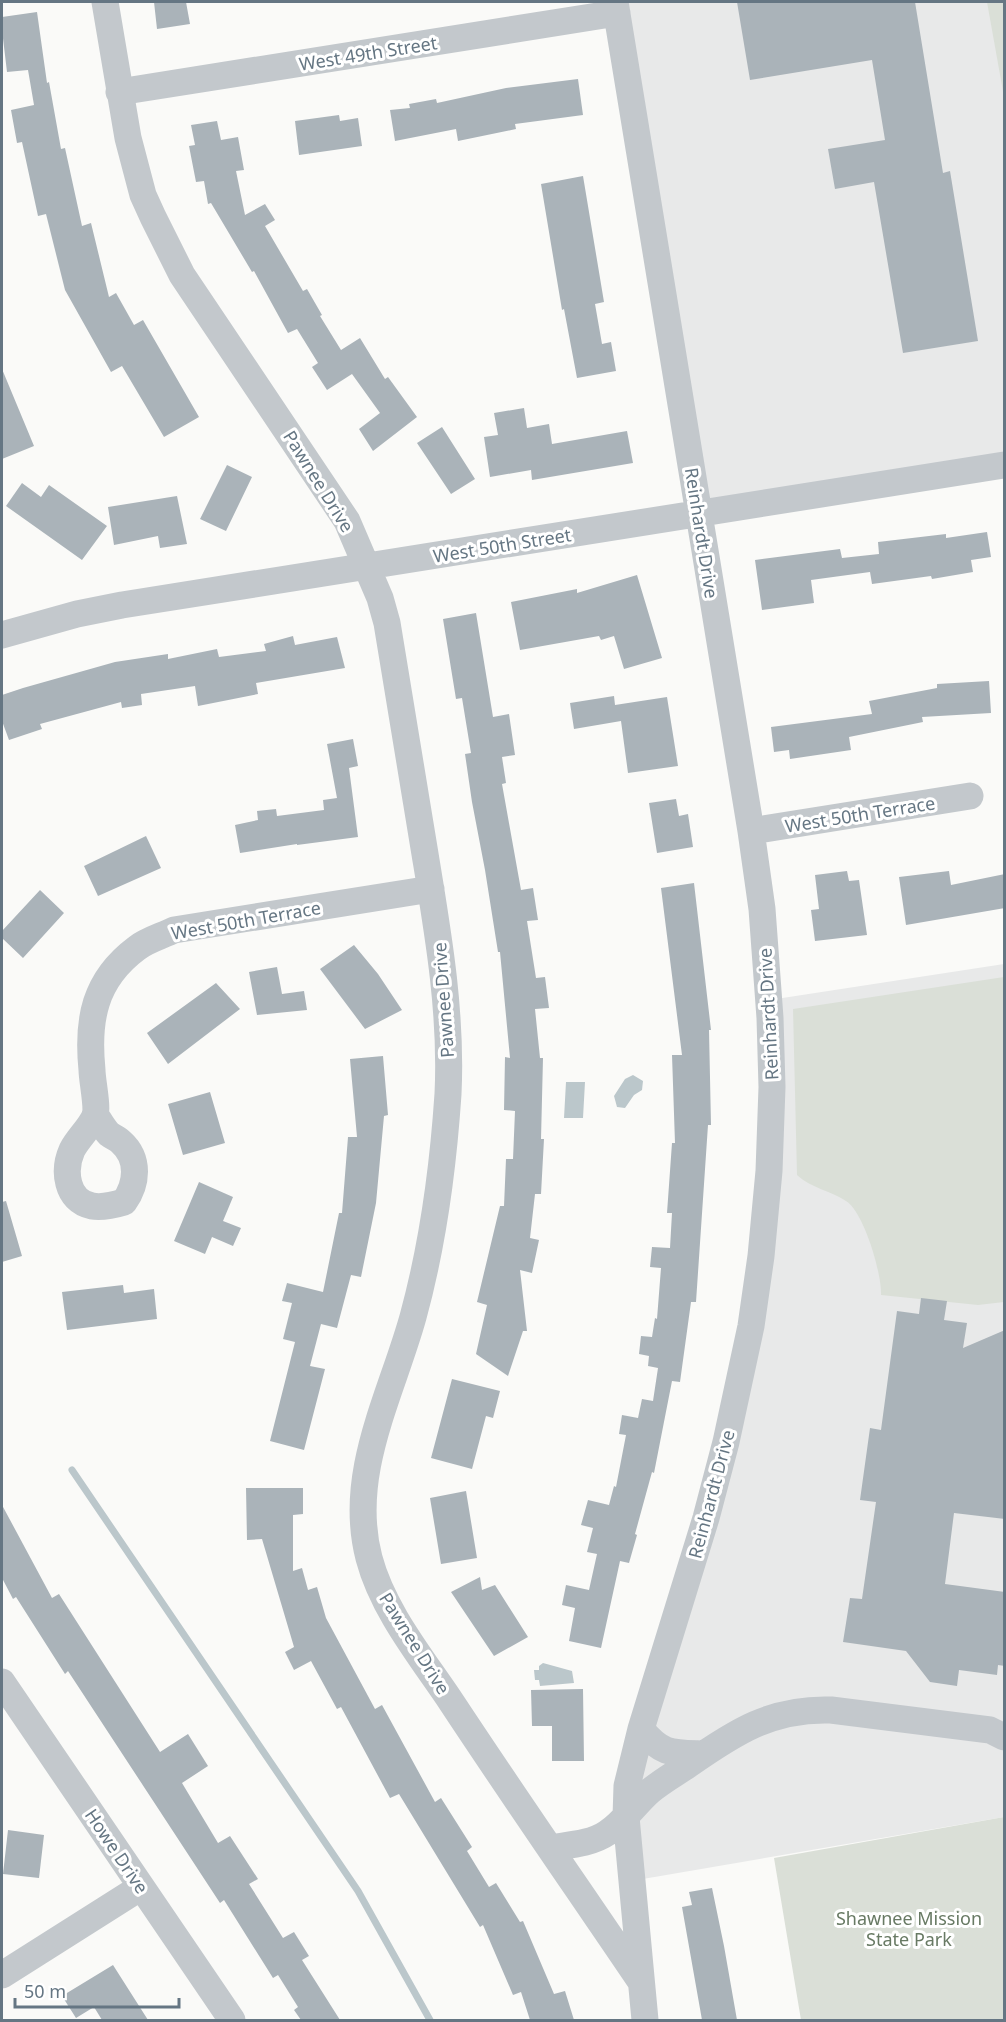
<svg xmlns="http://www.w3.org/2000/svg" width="1006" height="2022" font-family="'Noto Sans',sans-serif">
<rect width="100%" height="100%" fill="#fafaf8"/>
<!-- built -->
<path fill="#e8e9e9" d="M623,2h381v453l-299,48z
M1004,964v853l-367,63 -7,-65 108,-398 38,-418z"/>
<!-- green -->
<path fill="#dadfd7" d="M987,2h17v95z
M1004,977v325l-26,3 -97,-10c1,-21 -17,-83 -35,-94 -15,-10 -35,-13 -49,-26l-4,-166z
M1004,1817v203h-203l-27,-162z"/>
<!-- water -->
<path fill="#bbc7cb" d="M633,1075l10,6 -1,9 -8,5 -9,13 -8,-1 -3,-11 11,-17z
M566,1082h19l-2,36h-19z
M543,1663l29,8 2,12 -34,3 -1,-6h-4l-1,-10h5v-4z"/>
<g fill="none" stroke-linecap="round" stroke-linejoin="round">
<!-- stream -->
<path stroke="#bbc7cb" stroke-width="7" d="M72,1470l286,421 72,129"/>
</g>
<!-- building -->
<path fill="#aab3b9" d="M154,2h32l4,22 -33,5z
M737,2h178l28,171 7,-2 28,170 -75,12 -29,-171 -39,7 -7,-40 57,-9 -13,-80 -122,20z
M37,12l10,71 2,-1 12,67 4,-1 17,78 9,-3 18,74 7,-4 18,32 9,-5 56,97 -35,20 -42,-71 -11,6 -46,-82 -19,-76 -8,2 -16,-74 -5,1 -6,-33 23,-5 -6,-35 -21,2 -5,-42v-13z
M578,79l5,36 -68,9 1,5 -58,12 -2,-12 -61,12 -5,-31 20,-2 -1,-4 27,-5 1,4 69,-15z
M339,115l1,6 18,-3 4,28 -63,9 -4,-34z
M217,121l4,19 17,-3 6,33 -8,1 9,44 20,-11 10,16 -10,6 38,65 4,-2 15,26 -2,1 21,34 19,-12 25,41 3,-2 29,40 -44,34 -14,-22 21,-16 -28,-39 -25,16 -15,-23 6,-4 -21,-34 -9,4 -34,-62 -2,1 -41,-69 -3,1 -4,-23 -8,1 -7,-36 6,-1 -4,-20z
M583,176l21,126 -9,2 7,40 9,-2 5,29 -39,7 -13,-69 -2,1 -21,-126z
M2,369l32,77 -32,13z
M524,408l3,20 22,-4 3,20 75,-13 6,32 -101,17 -1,-10 -41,7 -6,-40 14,-2 -4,-22z
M442,427l33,52 -24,15 -34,-51z
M227,465l25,12 -26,54 -26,-12z
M22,483l19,14 8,-12 58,41 -25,34 -76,-54z
M177,496l10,48 -27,4 -2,-12 -44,9 -6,-38z
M987,532l4,25 -20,3 2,12 -41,7 -1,-3 -59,8 -2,-12 -59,8 3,23 -52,7 -7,-50 85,-11 2,9 37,-4 -1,-12 68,-8v4z
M637,575l25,83 -38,11 -10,-33 -13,4 -2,-4 -79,14 -9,-48 66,-13v4z
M476,613l17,104 16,-3 6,41 -13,2 4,26 -4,1 19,106 12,-2 5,32 -11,1 9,57 9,-1 4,31 -14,1 5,49h3l-2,81h3l-3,55h-6l-5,44 9,2 -7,33 -12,-3 7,61h-4l-15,45 -32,-22 11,-49 -10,-3 23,-96h4l2,-47h7l2,-48 -11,-1 1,-53 5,1 -10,-106h-2l-13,-82 -13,-68 -7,-48 6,-1 -9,-55 -6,1 -13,-80z
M293,636l2,9 42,-8 8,31 -89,15 2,11 -60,12 -3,-20 -54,8 1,11 -20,3 -1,-6 -81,22 2,5 -33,11 -7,-19v-26l21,-7 92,-26 53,-8v5l49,-10 2,8 47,-6 -2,-7z
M989,681l2,32 -69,4 1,5 -74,15 2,13 -61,9 -1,-9 -15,2 -3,-25 101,-13 -3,-13 68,-13v-4z
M614,696l1,9 52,-8 11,69 -50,7 -7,-52 -47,8 -4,-26z
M353,739l5,27 -9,2 9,69 -61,8v-1l-57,9 -5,-28 23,-5 -1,-9 19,-2 1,7 47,-6 -1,-10 14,-2 -10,-54z
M676,799l3,17 9,-2 5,33 -36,6 -8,-50z
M146,836l15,32 -63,28 -14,-30z
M847,871l2,10 10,-1 8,55 -52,6 -4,-31 8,-1 -4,-34z
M949,871l2,14 54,-11v34l-99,17 -7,-48z
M694,883l17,147h-2l2,95h-3l-12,177h-5l-11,80 -8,-1 -18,92 -2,-1 -17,62 2,1 -8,28 -9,-2 -19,87 -32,-7 6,-33 -13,-3 4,-20 23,5 8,-36 -10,-2 6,-24 -12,-3 7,-25 21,5 5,-19 2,1 10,-52 -7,-1 3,-19 16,3 4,-19 11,2 5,-33 -10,-2 1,-10 -10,-2 2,-18 11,1 3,-19 2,1 4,-51 -11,-1 2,-20 18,1 2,-35h-5l5,-70h3l-3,-88h10l-21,-167z
M40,890l24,23 -41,45 -21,-20v-7z
M354,945l24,29 24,36 -37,19 -45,-60z
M277,967l5,27 22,-3 3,19 -50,5 -8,-43z
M216,983l24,26 -72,55 -21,-31z
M383,1056l5,59 -4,1 -8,87 -15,74 -10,-2 -14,53 -16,-4 -11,42 15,3 -21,81 -34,-9 25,-99 -12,-3 9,-36 -10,-2 5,-18 36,9 16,-79h3l6,-76h9l-7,-78z
M210,1092l15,51 -42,12 -15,-51z
M199,1182l34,15 -10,24 18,7 -8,18 -21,-9 -7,17 -31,-13z
M6,1201l16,55 -20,6v-60z
M123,1285l1,8 30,-4 3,30 -90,11 -5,-38z
M921,1298l26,3 -3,19 23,3 -4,25 42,-18v189l-51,-6 -9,71 60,8v74l-7,-1 -1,10 -38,-5 -2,16 -27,-4 -24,-31 -63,-9 7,-44 12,1 14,-97 -16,-2 10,-72 11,2 16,-119 22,3z
M452,1379l48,12 -7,27 -7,-2 -14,53 -41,-11z
M246,1488h57v26l-10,1v56l9,-3 6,22 9,-3 9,31 49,91 7,-4 53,97 6,-4 31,49 -5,4 22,36 7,-4 24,39 3,-1 31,73 11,-3 9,29h-44l-9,-28 -8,3 -30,-70 -3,2 -81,-133 -9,4 -49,-91 -4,2 -26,-48 -17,9 -9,-18 9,-5 -32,-108 -15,1z
M466,1491l11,67 -36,6 -11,-66z
M2,1505l50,93 7,-4 101,158 28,-18 20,32 -26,17 36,60 12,-7 28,43 -9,5 34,54 11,-6 15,24 -7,4 38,60h-39l-7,-10 4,-3 -20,-32 -5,3 -49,-78 -4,3 -152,-232 -3,3 -49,-77 -3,2 -11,-21z
M480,1577l2,13 13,-5 33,52 -34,19 -43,-64z
M583,1689l1,72h-32v-35h-20l-1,-36z
M8,1830l36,5 -5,43 -36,-4z
M712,1888l12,58 13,74h-35l-20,-113 10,-2 -3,-13z
M113,1965l35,55h-46l-8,-13 -18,11 -14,-22z"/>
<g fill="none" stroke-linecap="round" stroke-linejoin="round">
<!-- minor -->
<path stroke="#c3c8cc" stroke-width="27" d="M105,2l23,136 15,57 10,22 29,58 165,246 33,77 7,25c12,77 25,154 38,231 13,79 27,159 23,240 -5,75 -15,150 -35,223 -22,79 -66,157 -44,241 14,53 53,100 83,145 62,94 126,186 189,279
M615,2l136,829 11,78 8,109 2,69 -3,84 -8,85 -10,70 -25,116 -20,76 -65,211 -14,57 -1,31 19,203
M119,92l498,-79
M2,635l75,-21 45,-9 882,-140
M751,831l219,-35
M95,1115c5,6 9,14 14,19 4,3 9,5 12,8 19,17 16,42 3,60 -10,3 -22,6 -32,4 -26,-5 -29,-36 -20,-56 6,-12 18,-22 23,-34 3,-9 -3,-36 -3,-46 -5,-50 2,-90 45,-122 10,-8 25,-12 37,-18l257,-41
M2,1682l230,338
M641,1729c21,26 31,24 63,25
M550,1848c18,-3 41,-4 57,-15 17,-11 28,-29 43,-42 12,-10 26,-18 38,-26 47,-33 84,-57 143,-55l159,20 14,7
M2,1975l139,-88"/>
</g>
<g text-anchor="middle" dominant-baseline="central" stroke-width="6" stroke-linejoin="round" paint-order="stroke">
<!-- street labels -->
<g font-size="18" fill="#657683" stroke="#fff">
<text transform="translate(368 53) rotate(-9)">West 49th Street</text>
<text transform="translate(319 481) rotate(58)">Pawnee Drive</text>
<text transform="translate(702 533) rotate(81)">Reinhardt Drive</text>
<text transform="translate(502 545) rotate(-9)">West 50th Street</text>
<text transform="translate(860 814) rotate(-9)">West 50th Terrace</text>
<text transform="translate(246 920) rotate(-10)">West 50th Terrace</text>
<text transform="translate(443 1000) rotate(-94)">Pawnee Drive</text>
<text transform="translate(768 1014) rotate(-93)">Reinhardt Drive</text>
<text transform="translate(711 1494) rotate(-75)">Reinhardt Drive</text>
<text transform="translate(415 1643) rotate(58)">Pawnee Drive</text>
<text transform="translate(117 1851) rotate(56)">Howe Drive</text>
</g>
<!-- park labels -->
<g font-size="18" fill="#687a64" stroke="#fff">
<text x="909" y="1918">Shawnee Mission<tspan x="909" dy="21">State Park</tspan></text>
</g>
</g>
<!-- border -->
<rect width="1006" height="2022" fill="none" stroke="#657683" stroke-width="6"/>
<!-- scale -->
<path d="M15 1998v9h164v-9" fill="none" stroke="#657683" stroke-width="3"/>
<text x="24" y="1998" font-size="18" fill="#657683" stroke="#ffffff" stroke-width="4.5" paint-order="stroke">50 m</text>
</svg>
